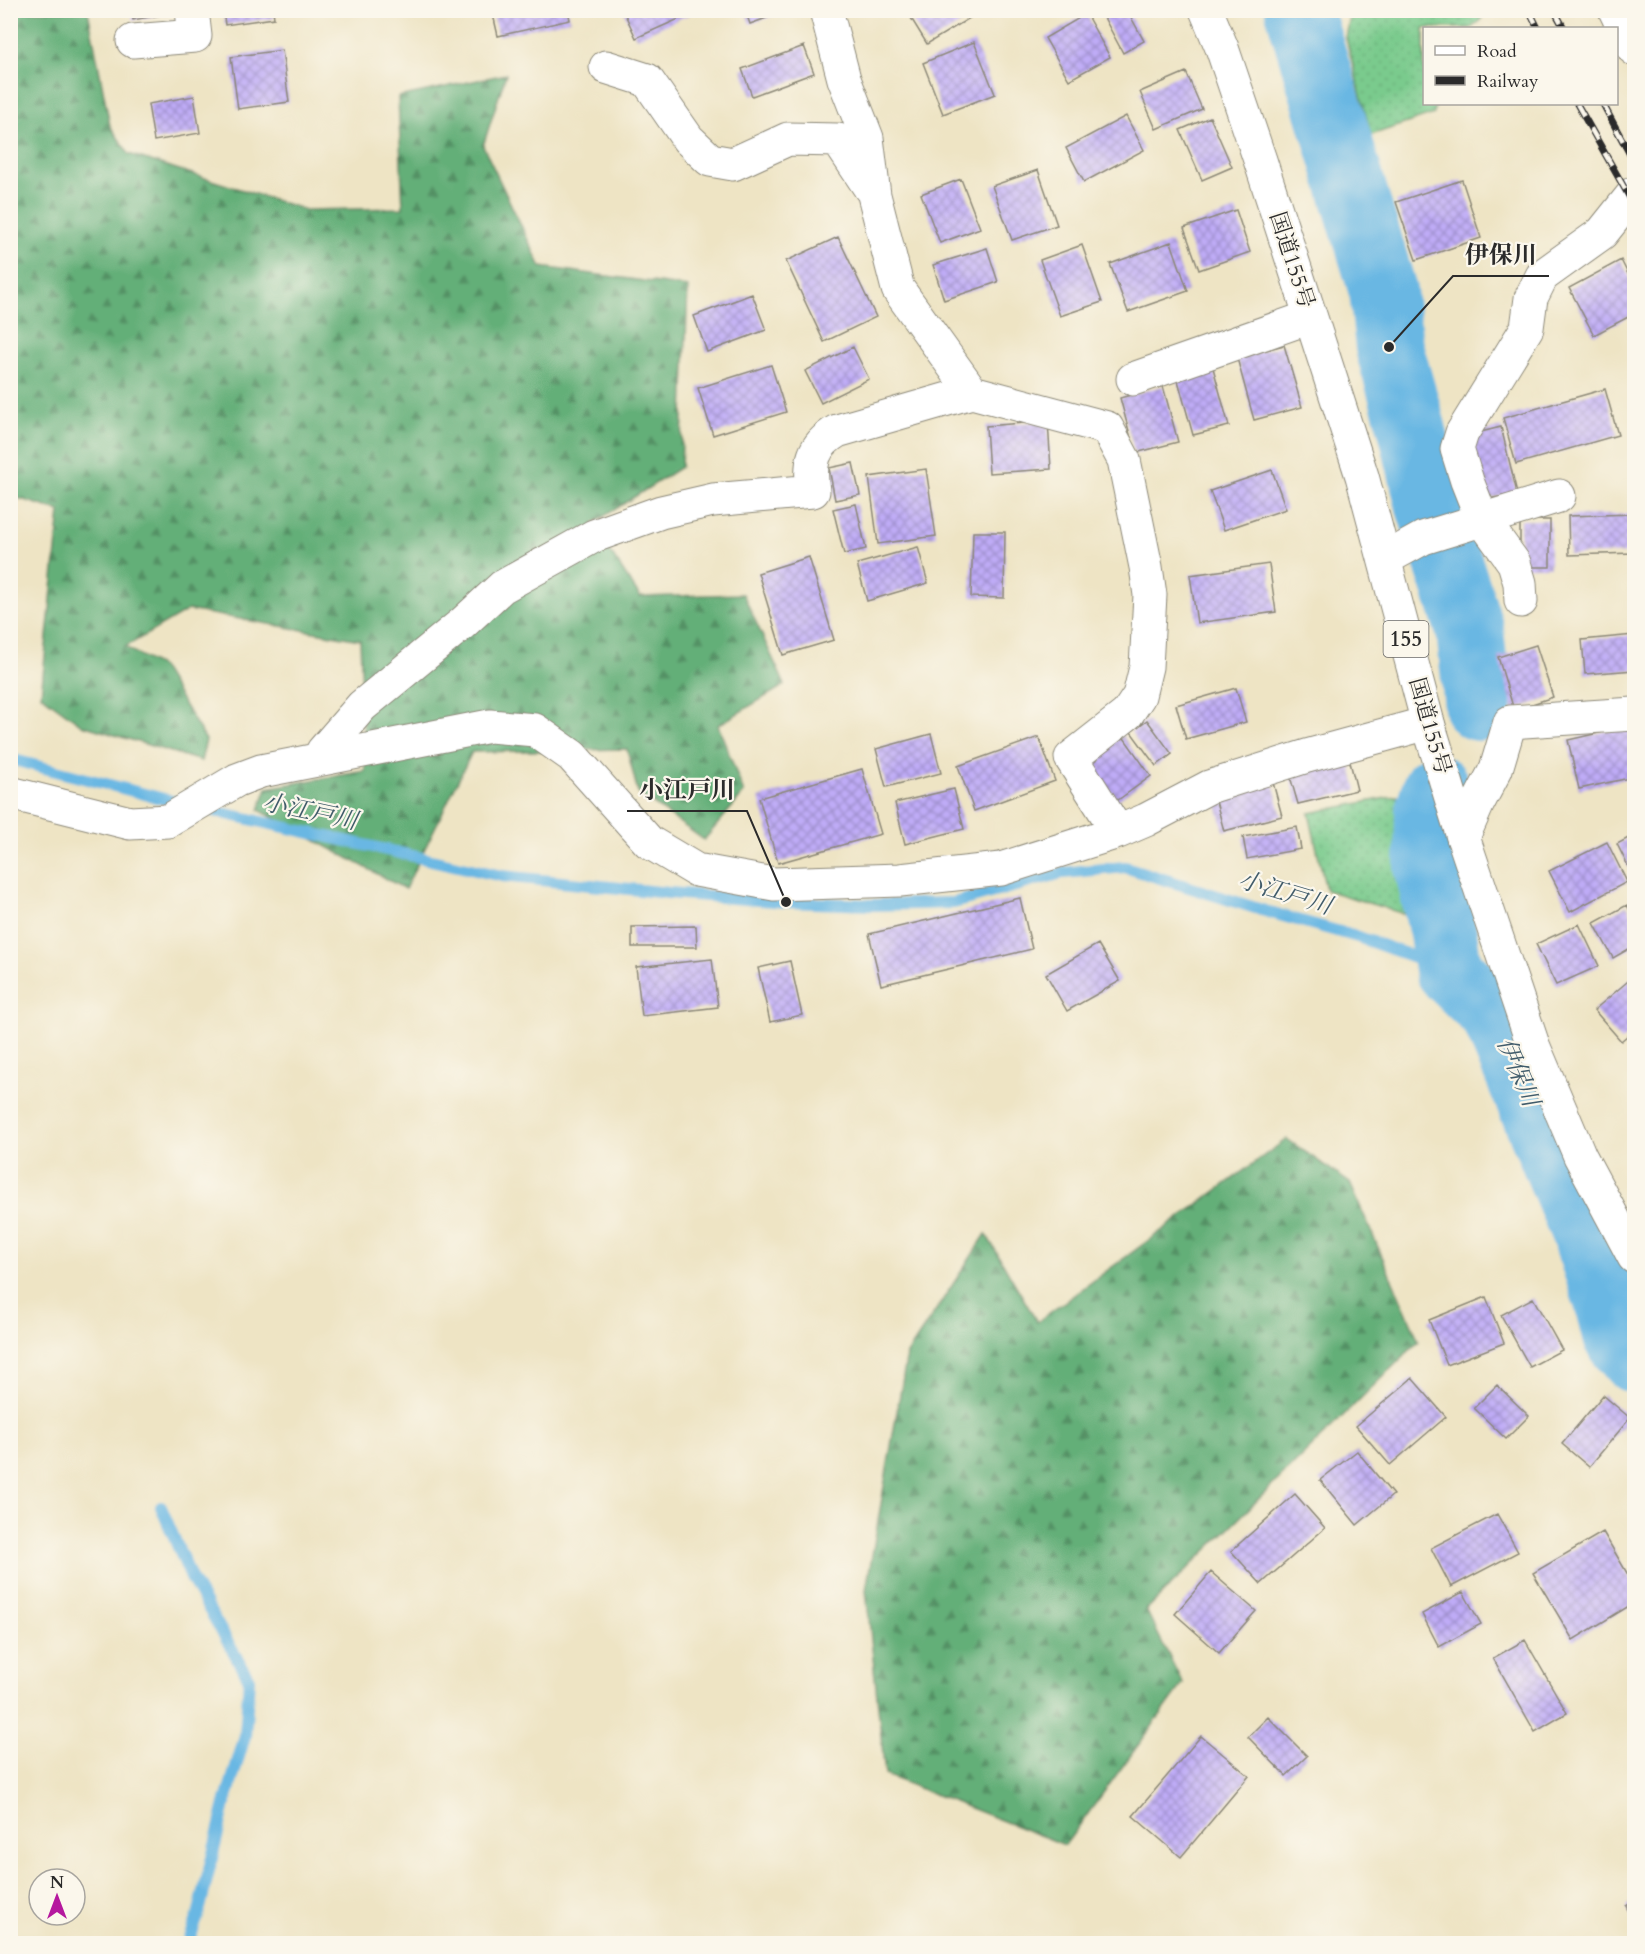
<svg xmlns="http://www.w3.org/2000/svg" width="1645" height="1954" font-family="Cardo,'Noto Serif JP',serif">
<defs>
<pattern id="forest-firs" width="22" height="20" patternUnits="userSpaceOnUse" patternTransform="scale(1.5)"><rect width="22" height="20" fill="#63af78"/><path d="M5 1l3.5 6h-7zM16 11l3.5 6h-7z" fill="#528f63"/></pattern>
<pattern id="garden-dots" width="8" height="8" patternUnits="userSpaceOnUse" patternTransform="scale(1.5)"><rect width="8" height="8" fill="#7acb8d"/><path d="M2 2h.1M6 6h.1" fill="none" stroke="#6aae7a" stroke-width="1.8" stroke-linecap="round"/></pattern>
<pattern id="building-cross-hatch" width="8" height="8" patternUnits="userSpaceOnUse" patternTransform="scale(1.5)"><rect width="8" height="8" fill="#bfacf7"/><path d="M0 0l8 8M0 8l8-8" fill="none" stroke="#9b8cc8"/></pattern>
</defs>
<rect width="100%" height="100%" fill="#fbf7ec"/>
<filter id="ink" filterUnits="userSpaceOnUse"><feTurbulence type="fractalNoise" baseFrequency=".0167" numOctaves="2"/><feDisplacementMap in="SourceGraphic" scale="12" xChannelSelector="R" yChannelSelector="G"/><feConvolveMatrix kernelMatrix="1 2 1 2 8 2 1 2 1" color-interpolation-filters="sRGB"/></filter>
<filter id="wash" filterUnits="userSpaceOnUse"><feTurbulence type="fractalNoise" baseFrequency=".008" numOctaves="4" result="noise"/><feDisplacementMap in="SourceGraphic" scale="24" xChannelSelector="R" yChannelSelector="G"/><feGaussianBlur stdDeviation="1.35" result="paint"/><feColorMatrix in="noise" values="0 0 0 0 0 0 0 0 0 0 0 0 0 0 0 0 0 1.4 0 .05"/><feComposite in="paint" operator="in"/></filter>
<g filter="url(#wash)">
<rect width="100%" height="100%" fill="#eee4c4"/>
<!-- forest -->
<path fill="url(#forest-firs)" stroke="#476d52" stroke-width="1.5" d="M10,11h78l22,115 19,28 177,56 97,-2 -5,-111 108,-23 -23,72 58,121 147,20 -7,180 -89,57 48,73 103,-3 42,91 -67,40 26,68 -40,47 -66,-47 -11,-44 -155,3 -67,137 -146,-79 8,-22 98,-17 -5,-131 -172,-30 -63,37 36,20 45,73 -5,21 -119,-36 -41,-30 19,-184 -49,-15z
M1287,1139l63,44 69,158 -273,269 37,74 -118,161 -180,-70 -19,-185 41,-236 79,-120 51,88z"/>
<!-- garden -->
<path fill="url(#garden-dots)" stroke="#527b5c" stroke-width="1.5" d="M1351,11v-1l134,1 -5,10 -9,7h-47v76h11l-1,10 -63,21 -25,-97z
M1397,796l23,123 -94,-29 -17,-77z"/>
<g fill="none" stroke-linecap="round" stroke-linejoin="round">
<!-- stream -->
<path stroke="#69b7e3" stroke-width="12" d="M10,759l173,45
M200,808l302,68 167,17 117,9 86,3 82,-2 108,-30 63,-6 140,44 93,26 90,32
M161,1507l30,71 58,101 -4,57 -20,68 -27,112 -10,28"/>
<!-- river -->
<path stroke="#69b7e3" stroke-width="68" d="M1299,10l84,281 6,56 23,81 18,78 40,124 8,77
M1436,788l-7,23 -1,55 15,67 5,36 46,45 93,224 23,69 8,32 16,20"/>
</g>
<g id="blocks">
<!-- building -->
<path fill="url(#building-cross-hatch)" d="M131,10h46v2l-44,8z
M223,10h50l1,8 -49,7z
M492,10h76l2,10 -72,16z
M623,10h76l-63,28z
M745,10h41v1l-36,13z
M906,10h70l2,3 -51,31z
M1100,10h27l17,31 -21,12z
M1086,14l24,43 -41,23 -24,-42z
M974,42l21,52 -52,20 -20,-51z
M804,46l10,27 -62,23 -10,-27z
M282,50l7,52 -51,7 -7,-52z
M1186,72l16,37 -46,20 -16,-37z
M194,96l6,37 -46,8 -6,-37z
M1126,116l18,34 -60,32 -18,-34z
M1210,117l22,50 -30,13 -22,-50z
M1038,170l19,55 -45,15 -20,-54z
M961,179l19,49 -40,15 -19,-49z
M1462,180l19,58 -65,22 -20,-58z
M1236,210l14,42 -51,18 -15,-42z
M838,237l38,80 -52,25 -38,-81z
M1171,242l17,49 -60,21 -18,-48z
M1082,245l20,57 -42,14 -20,-56z
M987,248l11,34 -54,18 -11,-35z
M1621,260l13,26v28l-40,21 -25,-47z
M752,294l14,36 -59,22 -13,-36z
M1284,345l18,62 -48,13 -17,-62z
M853,347l16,32 -48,24 -16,-32z
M1212,364l17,62 -36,9 -17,-62z
M771,365l15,47 -73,23 -15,-47z
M1163,386l15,56 -43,11 -15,-55z
M1605,389l13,46 -102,29 -13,-46z
M1048,421l3,48 -62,4 -3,-47z
M1501,427l16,66 -33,7 -15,-65z
M853,463l7,32 -25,5 -6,-32z
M926,469l10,67 -58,8 -9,-67z
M1272,470l14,39 -62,21 -14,-39z
M856,504l10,45 -22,5 -11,-45z
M1634,514v39l-65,2 -1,-39z
M1520,520h30v47h-30z
M973,532h32l-1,66 -33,-1z
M918,547l10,36 -61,18 -10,-37z
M809,557l25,83 -51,15 -25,-82z
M1269,564l7,48 -79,11 -7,-48z
M1634,635v35l-49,4 -3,-34z
M1536,645l17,52 -39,13 -16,-53z
M1236,688l10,34 -60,17 -10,-34z
M1147,720l25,34 -16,12 -25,-34z
M1634,725v52l-55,12 -11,-49z
M931,734l10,39 -55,14 -10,-38z
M1122,735l29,41 -44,32 -30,-41z
M1039,737l16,44 -81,30 -16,-45z
M1349,758l8,32 -59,14 -9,-31z
M862,769l19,65 -103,29 -19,-65z
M1272,779l10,37 -58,15 -10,-37z
M954,789l10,40 -59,15 -10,-41z
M1297,827l4,22 -54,10 -4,-22z
M1634,835v43l-17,-34z
M1607,842l20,40 -57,30 -21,-41z
M1020,898l12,51 -151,36 -12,-51z
M1627,905l7,14v27l-21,12 -19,-35z
M1579,924l20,42 -43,19 -20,-41z
M696,926l1,21h-65v-20z
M1098,944l22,37 -53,30 -21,-37z
M712,959l6,48 -76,9 -6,-49z
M790,961l12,54 -32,7 -12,-54z
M1634,976v54l-13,11 -27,-31z
M1486,1297l18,46 -57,22 -18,-45z
M1533,1298l29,52 -32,17 -29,-52z
M1412,1378l34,39 -56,48 -34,-39z
M1497,1385l32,31 -23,23 -32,-31z
M1603,1395l27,23 -41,49 -27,-23z
M1357,1451l36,44 -36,30 -37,-45z
M1295,1494l30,34 -64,56 -30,-33z
M1497,1514l21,38 -67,35 -20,-39z
M1603,1532l31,53v18l-61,37 -40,-67z
M1211,1572l45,39 -37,42 -44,-39z
M1463,1592l18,32 -42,23 -17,-33z
M1525,1640l42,73 -32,19 -42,-74z
M1268,1717l39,39 -21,20 -38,-39z
M1201,1736l48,40 -68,81 -48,-41z
M1634,1901v21l-8,-16z"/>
</g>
</g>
<g filter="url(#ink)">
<use href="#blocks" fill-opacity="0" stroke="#8c8878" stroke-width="1.5"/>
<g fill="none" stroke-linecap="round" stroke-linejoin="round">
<!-- minor casing -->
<g stroke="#8c8878" stroke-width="35">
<path id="minor" d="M1615,10l19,39
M133,41l62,-5 -3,-26
M606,67l41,13 41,59 22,21 23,4 55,-25 50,1 32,48
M1133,379l177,-62
M972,392l135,36 17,32 22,107 4,28 -4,72 -7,29 -12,18 -56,44 47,74
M1385,559l38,-21 136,-42
M1521,601l-1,-18 -6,-20 -32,-44 -15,-38 -10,-32 5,-16 65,-105 4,-30 11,-22 60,-43 32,-40
M318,760l5,-9 39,-45 101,-83 39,-36 92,-51 67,-24 52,-12 100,-9c-4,-28 -1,-45 24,-60l135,-39 -74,-103 -24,-94 -7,-57 -23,-59 -18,-69
M10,793l120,30 38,-2 69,-41 24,-9 229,-45 45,4 37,26 77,86 47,28 78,14 126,-4 101,-11 117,-37 28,-12 63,-33 98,-31 121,-33
M1463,837l15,-34 18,-34 14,-47 124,-8"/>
</g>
<!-- highway casing -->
<g stroke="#8c8878" stroke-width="35">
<path id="highway" d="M1206,10l16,38 38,112 102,316 66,247 35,114 70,208 47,111 54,101"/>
</g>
<!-- minor -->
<use href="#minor" stroke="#fff" stroke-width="33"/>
<!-- highway -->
<use href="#highway" stroke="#fff" stroke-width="33"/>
<!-- rail casing -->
<g stroke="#2b2b2b" stroke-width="7">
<path id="rail" d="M1529,10l9,18
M1554,10l10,18
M1577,104l57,101
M1603,104l31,58"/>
</g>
<!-- rail -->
<use href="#rail" stroke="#fbf7ec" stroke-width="4.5" stroke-dasharray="14" stroke-linecap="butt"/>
</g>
</g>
<g text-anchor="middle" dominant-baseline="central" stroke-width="4.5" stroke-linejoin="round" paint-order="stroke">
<!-- shield labels -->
<rect fill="#fbf7ec" stroke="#696865" stroke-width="1.5" x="1383.5" y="621" width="45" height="36" rx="4.5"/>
<g font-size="21" font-weight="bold" fill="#2b2b2b">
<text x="1406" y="639">155</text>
</g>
<!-- street labels -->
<g font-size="22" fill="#2b2b2b" stroke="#fbf7ec">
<text transform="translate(1292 260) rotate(72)">国道155号</text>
<text transform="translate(1430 726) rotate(74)">国道155号</text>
</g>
<!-- water labels -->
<g font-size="24" font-style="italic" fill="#415c6b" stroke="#fbf7ec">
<text transform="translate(310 812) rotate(12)">小江戸川</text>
<text transform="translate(1285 893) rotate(17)">小江戸川</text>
<text transform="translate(1518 1072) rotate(67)">伊保川</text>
</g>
</g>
<!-- callouts -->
<path fill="none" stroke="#2b2b2b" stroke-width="2" d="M1389 347L1453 276H1549M786 902L747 811H627"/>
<g fill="#2b2b2b" stroke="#fbf7ec" stroke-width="2">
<circle cx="1389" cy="347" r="6"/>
<circle cx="786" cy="902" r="6"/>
</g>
<g font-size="24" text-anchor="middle" font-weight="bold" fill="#2b2b2b" stroke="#fbf7ec" stroke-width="4.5" stroke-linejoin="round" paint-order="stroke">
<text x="1501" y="263">伊保川</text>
<text x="687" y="798">小江戸川</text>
</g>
<!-- margin -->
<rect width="1645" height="1954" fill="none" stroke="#fbf7ec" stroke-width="36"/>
<!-- legend -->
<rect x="1423" y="27" width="195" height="78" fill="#fbf7ec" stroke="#a8a59f" stroke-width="1.5"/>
<rect x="1435" y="46" width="30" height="9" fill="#ffffff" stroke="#a8a59f" stroke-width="1.5"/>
<text x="1477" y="57" font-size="18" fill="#2b2b2b">Road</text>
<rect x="1435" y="76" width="30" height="9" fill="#2b2b2b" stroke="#a8a59f" stroke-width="1.5"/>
<text x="1477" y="87" font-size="18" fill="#2b2b2b">Railway</text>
<!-- north arrow -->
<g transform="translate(57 1897)"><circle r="28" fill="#fbf7ec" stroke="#a8a59f" stroke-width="1.5"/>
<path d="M0-4.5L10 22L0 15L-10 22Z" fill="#b5179e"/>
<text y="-9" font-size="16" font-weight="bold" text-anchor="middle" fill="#2b2b2b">N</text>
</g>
</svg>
